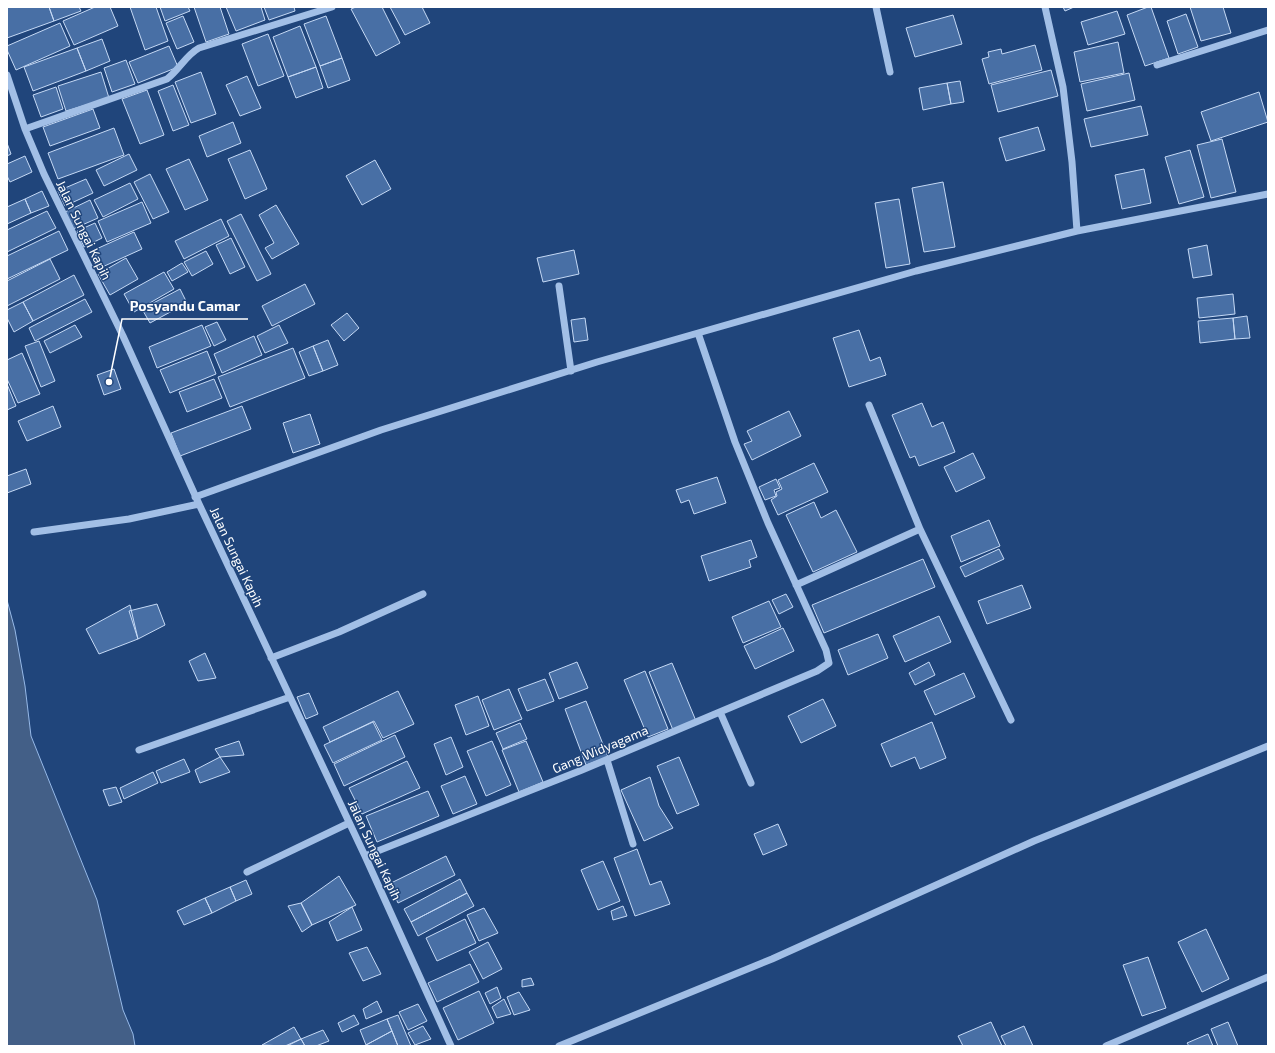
<svg xmlns="http://www.w3.org/2000/svg" width="1275" height="1053" font-family="'Exo 2',sans-serif">
<rect width="100%" height="100%" fill="#20457b"/>
<!-- water -->
<path fill="#435f87" stroke="#96b9e8" d="M7,600l8,30 10,56 6,50 66,164 26,110 10,24 2,12h-128z"/>
<!-- building -->
<path fill="#486fa5" stroke="#c5d9f5" d="M10,7h39l5,14 -47,17v-30z
M49,7h30l2,4 -27,10z
M95,7h15l8,19 -44,19 -11,-24z
M130,7h26l12,34 -23,9z
M160,7h28l2,4 -25,10z
M194,7h26l9,27 -23,8z
M226,7h35l4,13 -29,11z
M264,7h30l1,4 -26,9z
M356,7h26l18,36 -24,13 -25,-47z
M390,7h32l8,16 -25,12z
M1063,7h11l-9,4z
M1148,7h3l18,51 -24,8 -18,-51z
M1190,7h33l8,26 -30,8z
M1117,11l8,23 -37,11 -7,-23z
M1186,14l12,33 -20,7 -11,-33z
M953,15l9,29 -47,13 -9,-29z
M183,16l11,26 -17,7 -11,-26z
M326,16l16,42 -22,8 -16,-42z
M60,23l10,23 -54,24 -9,-20v-4z
M300,26l16,41 -28,10 -15,-40z
M268,34l16,42 -26,10 -16,-42z
M102,39l8,22 -24,10 -9,-23z
M1118,42l6,31 -44,9 -6,-30z
M1035,45l7,25 -53,14 -7,-25 7,-2 -1,-5 13,-3 1,5z
M169,46l9,21 -40,16 -9,-21z
M77,48l9,23 -53,20 -9,-24z
M342,58l8,22 -22,8 -8,-22z
M126,60l9,24 -23,8 -8,-24z
M316,67l7,21 -27,10 -8,-21z
M1051,70l7,26 -60,16 -7,-27z
M101,72l8,26 -43,13 -8,-25z
M201,72l15,42 -25,9 -16,-41z
M1129,73l6,27 -48,11 -6,-27z
M247,76l14,32 -21,8 -14,-31z
M960,81l4,21 -13,2 -4,-21z
M947,83l4,21 -28,6 -4,-22z
M173,85l16,40 -16,6 -15,-40z
M56,87l7,22 -22,8 -8,-22z
M147,90l17,45 -24,9 -18,-45z
M1259,92l9,30 -57,19 -10,-29z
M1141,106l7,29 -57,12 -7,-28z
M93,109l7,19 -50,18 -7,-19z
M233,122l8,21 -34,14 -8,-21z
M1038,127l7,23 -39,11 -7,-23z
M114,128l10,27 -66,24 -10,-26z
M1222,139l14,53 -25,6 -14,-53z
M7,143l4,11 -4,2z
M250,150l17,39 -22,10 -17,-40z
M1190,150l14,47 -25,7 -14,-47z
M129,154l8,16 -33,16 -8,-16z
M25,156l7,16 -22,10 -3,-6v-12z
M189,159l19,41 -23,10 -19,-41z
M375,160l16,29 -29,16 -16,-29z
M1144,169l7,34 -29,6 -7,-34z
M150,174l19,38 -16,7 -19,-37z
M86,179l7,14 -28,13 -7,-15z
M943,182l12,65 -31,5 -12,-64z
M130,183l8,16 -35,18 -9,-17z
M42,191l7,15 -18,7 -6,-14z
M25,199l6,14 -24,11v-17z
M899,199l11,65 -24,4 -11,-65z
M90,200l8,18 -25,11 -8,-17z
M142,202l9,21 -44,19 -9,-21z
M276,205l23,39 -27,15 -7,-11 9,-5 -15,-28z
M47,211l9,17 -49,24v-22z
M241,214l30,60 -14,7 -30,-60z
M221,219l8,17 -45,23 -9,-18z
M95,223l7,15 -18,9 -7,-16z
M59,231l9,19 -61,29v-23z
M134,232l8,17 -42,19 -6,-18z
M231,238l14,29 -15,7 -14,-29z
M1207,245l5,30 -19,3 -5,-29z
M574,250l5,24 -36,8 -6,-24z
M206,251l7,13 -21,12 -8,-14z
M126,258l12,21 -28,16 -12,-21z
M50,259l10,20 -53,27v-25z
M182,263l6,9 -16,9 -5,-9z
M164,272l10,17 -40,23 -10,-18z
M74,275l10,20 -51,26 -10,-19z
M305,284l10,20 -43,22 -10,-20z
M180,289l7,14 -37,20 -8,-14z
M1233,294l2,20 -36,4 -2,-20z
M85,299l7,13 -57,29 -6,-13z
M23,302l10,19 -19,11 -7,-14v-8z
M347,313l12,15 -15,13 -13,-16z
M1247,316l3,22 -15,1 -2,-21z
M585,318l3,22 -14,2 -3,-22z
M1233,318l2,21 -35,4 -2,-22z
M217,322l9,18 -12,6 -9,-19z
M75,325l7,12 -32,16 -6,-12z
M202,325l9,21 -54,22 -8,-21z
M279,325l9,18 -23,10 -8,-17z
M859,330l11,31 10,-4 6,18 -37,12 -16,-49z
M254,336l8,19 -40,18 -8,-19z
M328,340l10,25 -15,6 -10,-25z
M39,341l16,40 -14,6 -16,-41z
M313,346l10,25 -14,5 -10,-24z
M293,348l12,30 -75,29 -12,-30z
M207,351l9,23 -46,19 -10,-23z
M22,353l18,41 -22,9 -11,-24v-19z
M114,369l7,20 -17,6 -7,-20z
M214,379l8,19 -35,14 -8,-20z
M7,384l9,22 -9,4z
M922,403l10,24 11,-5 12,30 -36,14 -4,-10 -5,2 -18,-43z
M53,406l8,21 -34,14 -9,-20z
M242,406l9,23 -71,27 -9,-23z
M789,411l12,25 -49,24 -8,-16 8,-3 -5,-10z
M310,414l10,30 -27,9 -10,-30z
M973,453l12,25 -29,14 -12,-25z
M814,463l14,29 -50,23 -7,-15 6,-4 -1,-4 6,-3 -4,-9z
M26,469l5,15 -24,9v-17z
M717,477l9,26 -32,11 -5,-14 -8,3 -5,-13z
M776,479l4,9 -6,2 2,6 -11,4 -6,-13z
M814,502l7,16 15,-8 21,42 -44,20 -27,-57z
M989,520l11,26 -39,16 -10,-26z
M751,540l6,17 -8,3 2,7 -42,14 -8,-25z
M999,549l5,10 -39,18 -5,-10z
M923,559l12,28 -111,46 -12,-28z
M1022,585l9,23 -44,16 -9,-23z
M786,594l7,13 -14,7 -7,-14z
M769,601l12,26 -38,16 -11,-26z
M157,604l8,21 -27,14 -9,-28z
M130,605l8,34 -39,15 -13,-25z
M939,616l12,26 -46,20 -12,-26z
M783,628l11,23 -39,18 -11,-23z
M878,634l10,24 -40,17 -10,-25z
M205,653l11,25 -18,3 -9,-20z
M577,662l11,26 -29,11 -10,-26z
M929,662l6,13 -20,10 -6,-12z
M672,663l24,58 -23,9 -24,-58z
M645,671l23,58 -20,8 -24,-57z
M964,673l11,24 -40,18 -11,-24z
M545,679l9,22 -27,10 -9,-22z
M509,689l13,30 -28,11 -12,-30z
M398,691l16,33 -31,14 -9,-17 -44,21 -7,-15z
M309,693l9,21 -12,5 -9,-22z
M478,696l11,30 -23,9 -11,-30z
M823,699l13,27 -35,17 -13,-27z
M586,701l22,56 -22,8 -21,-56z
M373,722l9,18 -49,23 -9,-18z
M932,722l14,36 -26,11 -5,-12 -24,10 -10,-23z
M520,723l7,16 -24,10 -7,-16z
M395,735l10,22 -61,29 -10,-22z
M451,737l12,30 -17,8 -12,-31z
M239,741l5,14 -24,2 -5,-8z
M492,741l19,44 -25,11 -19,-45z
M526,741l17,41 -24,10 -17,-42z
M220,757l10,15 -30,11 -5,-13z
M679,757l20,48 -22,9 -20,-48z
M184,759l6,13 -29,11 -5,-12z
M407,761l13,27 -58,26 -13,-26z
M153,772l5,11 -34,16 -4,-11z
M465,776l12,28 -24,10 -12,-28z
M650,777l9,29 14,22 -29,13 -23,-51z
M116,787l6,15 -13,4 -6,-16z
M428,791l11,25 -62,26 -11,-26z
M778,824l9,21 -24,10 -9,-21z
M637,849l13,36 11,-4 9,23 -35,12 -21,-58z
M446,856l9,19 -57,28 -9,-19z
M603,861l17,40 -22,9 -17,-40z
M339,876l17,29 -44,20 -11,-22z
M460,879l7,14 -56,29 -7,-13z
M246,880l6,14 -16,7 -6,-14z
M230,887l6,14 -24,12 -7,-15z
M467,893l7,13 -56,30 -7,-14z
M205,898l7,15 -28,12 -7,-14z
M301,903l11,22 -10,7 -14,-26z
M623,906l4,10 -14,4 -2,-9z
M352,907l10,23 -25,11 -8,-19z
M484,908l14,25 -19,8 -12,-26z
M465,919l11,24 -39,18 -11,-23z
M1206,929l23,50 -27,13 -24,-50z
M488,942l14,27 -19,10 -14,-27z
M367,947l14,27 -18,7 -14,-28z
M1148,957l18,51 -24,8 -19,-51z
M470,964l9,18 -42,20 -9,-19z
M531,978l3,7 -12,2v-7z
M497,987l4,11 -11,6 -5,-11z
M479,991l15,32 -36,17 -15,-32z
M519,992l11,18 -16,5 -7,-18z
M504,999l7,15 -14,4 -5,-11z
M377,1001l5,11 -16,7 -3,-10z
M418,1004l9,17 -19,9 -9,-18z
M354,1015l5,9 -17,8 -4,-9z
M398,1015l13,31h-13l-11,-27z
M387,1019l5,12 -26,14 -6,-15z
M991,1022l11,24h-39l-5,-10z
M1228,1022l10,24h-20l-7,-17z
M423,1026l8,13 -16,6 -7,-12z
M1024,1026l9,20h-27l-5,-10z
M294,1027l7,12 -16,7 -23,-1z
M323,1030l6,11 -13,5h-11l-4,-7z
M392,1031l6,15h-32v-1z
M1208,1034l5,12h-24l-2,-3z
M301,1039l4,7h-18z"/>
<g fill="none" stroke-linecap="round" stroke-linejoin="round">
<!-- minor -->
<path stroke="#a2bfe6" stroke-width="7" d="M876,7l14,65
M1045,7l18,80 9,75 5,69
M1157,65l111,-35
M7,75l18,54 19,45 79,162 76,168 166,352 86,190
M25,129l142,-50c12,-9 19,-24 32,-31l133,-41
M559,286l12,85
M869,405l51,124 91,191
M195,497l186,-67 216,-68 101,-29 218,-62 161,-40 191,-37
M34,532l95,-13 70,-15
M796,585l124,-56
M271,658l68,-26 84,-38
M720,712l31,71
M139,750l151,-53
M607,760l26,84
M365,856l217,-86 235,-99 12,-8 -3,-13 -58,-127 -33,-81 -37,-109
M247,872l102,-49
M559,1046l213,-87 262,-118 234,-95
M1106,1046l162,-69"/>
</g>
<g text-anchor="middle" dominant-baseline="central" stroke-width="3" stroke-linejoin="round" paint-order="stroke">
<!-- street labels -->
<g font-size="13" fill="#fff" stroke="#20457b">
<text transform="translate(84 230) rotate(64)">Jalan Sungai Kapih</text>
<text transform="translate(237 557) rotate(65)">Jalan Sungai Kapih</text>
<text transform="translate(600 749) rotate(-23)">Gang Widyagama</text>
<text transform="translate(375 850) rotate(65)">Jalan Sungai Kapih</text>
</g>
</g>
<!-- callouts -->
<path fill="none" stroke="#fff" stroke-width="1.5" d="M109 382L122 319H248"/>
<circle fill="#fff" stroke="#20457b" stroke-width="1.5" cx="109" cy="382" r="4"/>
<g font-size="14" text-anchor="middle" font-weight="bold" fill="#fff" stroke="#20457b" stroke-width="3" stroke-linejoin="round" paint-order="stroke">
<text x="185" y="311">Posyandu Camar</text>
</g>
<!-- border -->
<rect width="1275" height="1053" fill="none" stroke="#ffffff" stroke-width="16"/>
</svg>
